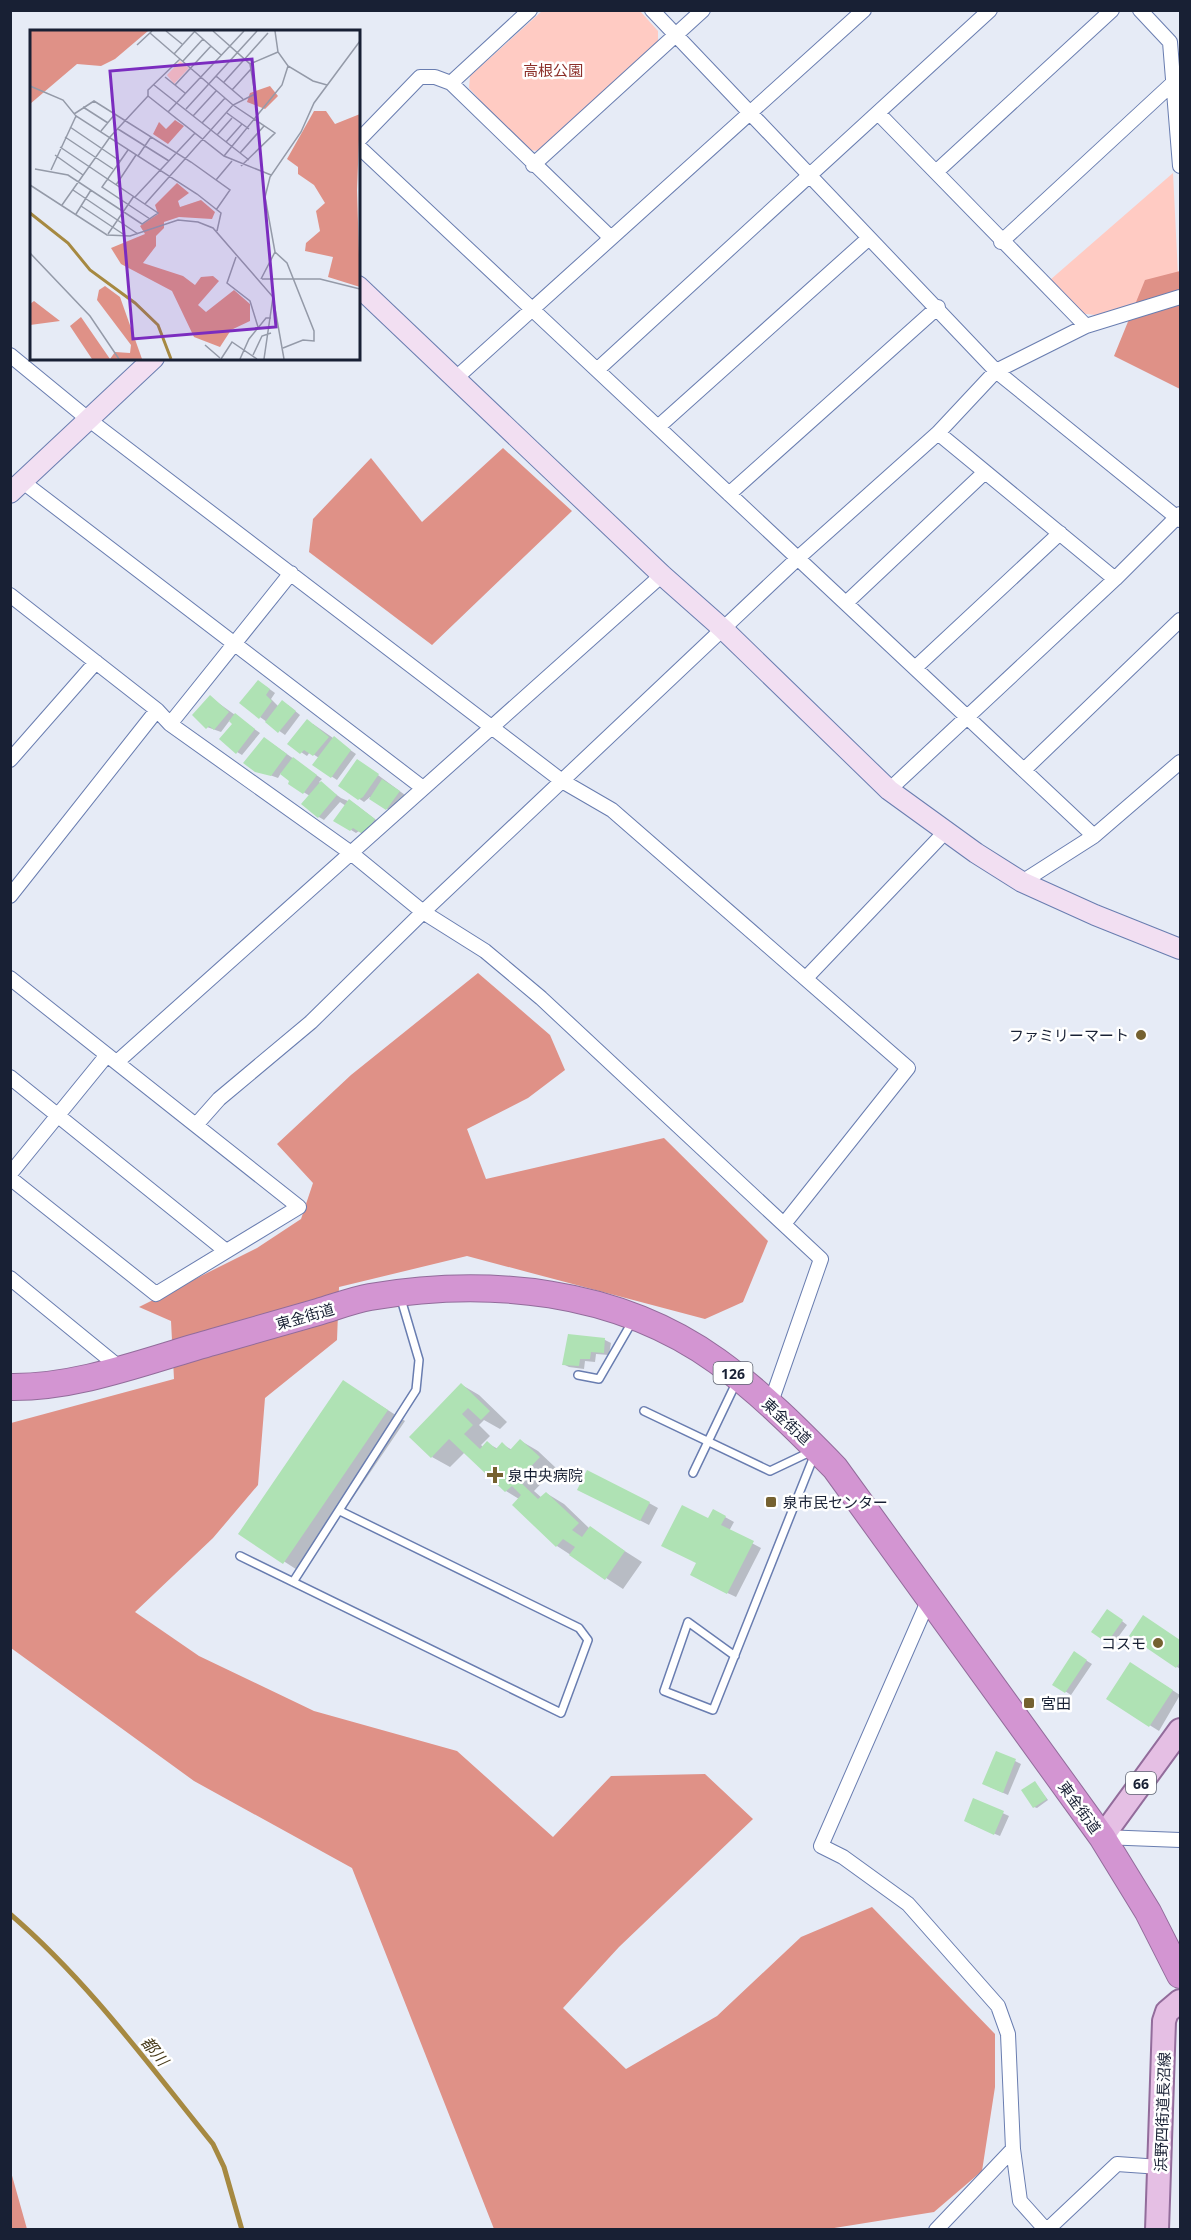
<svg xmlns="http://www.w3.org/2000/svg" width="1191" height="2240" font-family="'Open Sans','Noto Sans JP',sans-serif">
<rect width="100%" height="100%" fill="#e6ebf6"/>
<!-- green -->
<path fill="#ffcbc3" d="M542,11h98l18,20v14l-116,106 -17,-1 -56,-62 1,-12z
M1173,173l5,102 -5,19 -78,21 -17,-2 -28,-33z"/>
<!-- forest -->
<path fill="#df9187" d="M1180,271v118l-66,-33 31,-76z
M503,448l69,63 -140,134 -123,-93 4,-33 58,-61 51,64z
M478,973l72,62 15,35 -37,28 -61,31 19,50 178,-41 104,103 -25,61 -38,17 -238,-63 -128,31 -2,53 -72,58 -7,87 -45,53 -78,74 64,44 115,55 143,40 96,86 58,-61 94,-2 48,45 -134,128 -56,61 63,61 91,-53 84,-79 71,-30 123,127v53l-13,84 -48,41 -106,17h-334l-142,-361 -158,-87 -183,-133v-225l163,-44 -3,-58 -32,-14 118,-59 44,-29 12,-36 -36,-39 74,-69z
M10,2172h1l16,57h-16z"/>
<!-- shadow -->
<path fill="#0003" d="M264,685l11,8 -4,6 8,8 9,-2 12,10 -15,20 -25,-18z
M210,697l50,36 -18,22 -5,-3 -3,-29 -4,-3 -9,12 -14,-5z
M313,724l43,30 -19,26 -6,-4 -12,-18 -9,-6 -3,4 -18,-12z
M270,742l52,37 -3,3 22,16 14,6 25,19 -10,14 -11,-6 -3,2 -21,-13 11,-14 -6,-4 -16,18 -5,-3 -9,-21 -20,-12v-4l-9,-7 -3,5 -22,-8z
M363,764l42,31 -13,17 -22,-15 -6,5 -6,-4z
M569,1336l36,4 6,3 -2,12 -13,-1 -1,8 -10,-1 -1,8 -15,-2 -6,-3z
M344,1382l61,39 -103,152 -62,-40z
M462,1385l17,10 28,27 -7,7 -16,-9 -5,5 11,11 -9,9 2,2 4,-4 11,6 4,-5 10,6 9,-9 17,10 18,17 -22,23 8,7 4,-5 18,11 26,25 52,33 -19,27 -66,-43 -38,-47 -13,-8 -41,-39 -15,15 -18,-10z
M588,1494l61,9 9,5 -9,17z
M725,1517l9,5 -5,9 32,17 -25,49 -36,-17 9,-60z
M1113,1614l14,11 -14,19 -5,-3z
M1149,1620l31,22v27l-49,-34z
M1074,1653l18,11 -21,31 -17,-11z
M1139,1669l41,26 -21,36 -51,-32z
M1015,1761l6,3 -13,31 -18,-8z
M1035,1783l13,17 -11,8 -3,-1z
M974,1800l35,16 -9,20 -29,-12z"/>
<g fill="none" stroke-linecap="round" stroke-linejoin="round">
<!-- stream -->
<path stroke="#a68941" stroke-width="5" d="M10,1914c78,67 139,151 203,230l11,23 18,63"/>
</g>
<!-- building -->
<path fill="#afe2b4" d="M258,680l12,9 -4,6 6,6 -13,18 -20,-16z
M210,695l19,17 -15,18 -5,-4 -3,3 -14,-14z
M282,700l14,11 -18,22 -13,-11z
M235,713l20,16 -19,25 -17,-15 13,-15 -3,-3z
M307,719l22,18 -16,19 -9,-6 -4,4 -13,-10z
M334,736l17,14 -20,28 -19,-13z
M264,737l23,17 -16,22 -16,-4 -12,-9z
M293,757l24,18 -14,19 -15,-10 1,-3 -9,-7z
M357,759l22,15 -16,23 -5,3 -20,-14z
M382,779l18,12 -14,19 -17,-11z
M321,781l16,14 -19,23 -17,-14z
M349,799l26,20 -11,16 -11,-7 -3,3 -17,-10z
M568,1334l37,4 -1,15 -13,-1 -1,7h-10l-1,7 -17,-1z
M343,1380l45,30 -105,154 -45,-30z
M461,1383l29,28 -9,9 -13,-12 -6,6 11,11 -9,9 16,15 7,-8 9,8 6,-7 8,8 10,-11 20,18 -22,23 20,19 8,-7 33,31 -7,7 10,7 8,-11 35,25 -20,29 -36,-25 6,-8 -12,-8 -7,8 -44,-42 9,-10 -9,-9 -7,6 -56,-53 -18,19 -22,-21z
M587,1470l63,32 -10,19 -63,-31z
M682,1505l26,13 5,-9 13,7 -5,9 33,16 -27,53 -37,-19 6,-12 -35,-17z
M1107,1609l16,11 -16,23 -16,-11z
M1143,1615l37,25v22l-4,6 -47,-32z
M1074,1651l13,9 -22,33 -13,-8z
M1130,1662l43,28 -24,37 -43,-28z
M996,1751l20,8 -13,34 -21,-9z
M1035,1781l12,18 -14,9 -12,-18z
M973,1798l31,13 -10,24 -30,-14z"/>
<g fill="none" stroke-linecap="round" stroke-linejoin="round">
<!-- lane casing -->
<g stroke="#697db0" stroke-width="10">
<path id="lane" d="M578,1375l21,4 33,-57
M644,1411l126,60 40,-19
M693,1473l43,-90
M240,1556l321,157 27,-73 -9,-12 -239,-117
M293,1582l123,-192 3,-30 -18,-61
M735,1656l-47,-34 -24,69 49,19 101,-254"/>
</g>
<!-- street casing -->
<g stroke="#697db0" stroke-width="16">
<path id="street" d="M652,10l344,361 184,149
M1140,10l30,32 10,124
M451,83l79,-73
M878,113l208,213
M358,141l62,-64h15l16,6 160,155
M358,146l736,690
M533,165l170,-155
M936,172l176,-162
M1001,242l173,-160
M10,355l78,64 474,362 50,29 296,258 -124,156
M597,370l393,-360
M456,378l408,-368
M658,427l211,-189
M938,433l177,146
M23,482l400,306
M729,494l209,-187
M10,595l147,115 13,14 181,129 72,59 62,39 56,47 280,261 -51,146
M846,603l139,-131
M915,668l145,-135
M170,724l121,-151
M10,760l86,-98
M1024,770l156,-150
M889,790l226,-211 65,-65
M1022,882l72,-46 86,-74
M10,896l147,-186
M10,978l289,229 -143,87 -146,-116
M806,978l140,-147
M117,1062l545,-487
M10,1077l216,174
M196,1125l23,-26 92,-77 112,-110 375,-354 140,-125 58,-62 90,-45 94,-29
M10,1174l97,-119
M10,1278l110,90
M929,1599l-108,247 22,11 65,47 90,102 10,28 5,115 7,52 26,29
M1102,1837l78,3
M936,2230l77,-81
M1047,2230l70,-66 43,3"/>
</g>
<!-- secondary casing -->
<g stroke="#697db0" stroke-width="22">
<path id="secondary" d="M358,286l304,289 61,54 166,161 87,63 46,29 73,33 85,34
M10,493l144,-135"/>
</g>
<!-- primary casing -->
<g stroke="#926c9b" stroke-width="26">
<path id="primary" d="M1102,1837l78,-107
M1157,2230l7,-209 3,-9 13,-11"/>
</g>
<!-- highway casing -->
<g stroke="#926c9b" stroke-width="28">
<path id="highway" d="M10,1387c69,1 138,-27 203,-45 35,-10 70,-20 105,-30 17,-5 35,-12 52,-15 118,-20 247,-8 347,64 43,31 81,69 118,107l267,369 46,75 32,63"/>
</g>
<!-- lane -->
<use href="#lane" stroke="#fff" stroke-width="7"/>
<!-- street -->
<use href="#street" stroke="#fff" stroke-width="14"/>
<!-- secondary -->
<use href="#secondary" stroke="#f2dff2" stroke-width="20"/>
<!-- primary -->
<use href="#primary" stroke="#e5bfe4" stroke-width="22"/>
<!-- highway -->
<use href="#highway" stroke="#d395d2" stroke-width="26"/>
</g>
<!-- markers -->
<g fill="#756130" stroke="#fff" stroke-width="2">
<circle cx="1141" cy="1035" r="6"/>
<path d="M492 1466h6v6h6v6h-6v6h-6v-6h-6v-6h6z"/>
<rect x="765" y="1496" width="12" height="12" rx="3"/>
<circle cx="1158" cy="1643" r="6"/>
<rect x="1023" y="1697" width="12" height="12" rx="3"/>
</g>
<g text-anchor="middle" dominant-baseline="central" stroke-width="5" stroke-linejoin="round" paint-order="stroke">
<!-- shield labels -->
<g fill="#fff" stroke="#5d6371" stroke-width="1.5">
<rect x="713.5" y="1362" width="39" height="22" rx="4.5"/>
<rect x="1126" y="1772" width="30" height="22" rx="4.5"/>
</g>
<g font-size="14" font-weight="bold" fill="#182034">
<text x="733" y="1373">126</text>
<text x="1141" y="1783">66</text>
</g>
<!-- park labels -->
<g font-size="15" fill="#8c2f29" stroke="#fff">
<text x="553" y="70">高根公園</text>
</g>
<!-- poi labels -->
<g font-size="15" fill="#182034" stroke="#fff" text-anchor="start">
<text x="1129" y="1035" text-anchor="end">ファミリーマート</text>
<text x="508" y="1475">泉中央病院</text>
<text x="783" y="1502">泉市民センター</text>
<text x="1146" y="1643" text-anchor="end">コスモ</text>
<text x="1041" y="1703">宮田</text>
</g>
<!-- street labels -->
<g font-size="15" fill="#182034" stroke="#fff">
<text transform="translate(305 1316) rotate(-16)">東金街道</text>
<text transform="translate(787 1421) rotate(43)">東金街道</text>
<text transform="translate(1080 1807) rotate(54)">東金街道</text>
<text transform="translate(1162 2112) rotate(-88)">浜野四街道長沼線</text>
</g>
<!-- water labels -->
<g font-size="16" font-style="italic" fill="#483b1b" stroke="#fff">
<text transform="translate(155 2051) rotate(51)">都川</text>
</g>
</g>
<!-- overview -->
<g transform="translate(30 30)">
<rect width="330" height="330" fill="#e6ebf6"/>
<path d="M150,31l9,7 -15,16 -7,-9z" fill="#ffcbc3"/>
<path d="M0,1h118l-33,28 -14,7 -24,-2 -47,40zM240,56l8,10 -13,13 -18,-7 3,-9zM284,81h12l9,13 25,-10 -3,76 3,97 -32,-10 5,-20 -28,-6 1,-8 14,-12 -4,-20 9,-8 -11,-18 -16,-11v-7l-11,-8zM145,90l9,6 -16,18 -15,-10 6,-12 7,7zM147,153l12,10 -11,8 2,6 21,-7 14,12 -3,7 -33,-2 -15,5v6l-8,8v10l-13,17 40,13 12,9 6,-8 12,-1 6,5 -21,24 8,7 28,-22 16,14v17l-19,9 -11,17 -26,-10 -22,-46 -51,-27 -10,-16 34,-14 -5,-8 18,-12 -3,-9zM75,256l15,11 22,62h-50l-22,-33 11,-9 29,42 5,-7 15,1 1,-8 -34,-45 2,-10zM4,271l26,20 -30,4v-21z" fill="#df9187"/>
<path fill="none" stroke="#a68941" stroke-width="3" d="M0,183l38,30 22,27 45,33 23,22 13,34"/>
<path fill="none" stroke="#949aa8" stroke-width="1.5" d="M136,1l16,13M164,1l27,24M245,1l3,21 10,14 25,15 14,4M120,3l83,72 42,28 -34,33M107,15l15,-14M144,24l21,-23M153,31l20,-22M220,34l28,-12M186,46l27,23M135,47l20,16M194,52l44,-49M124,55l95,75M145,55l36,-39M0,56l33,14 13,16 121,78 24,19 -4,18M202,60l19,-21M118,66l76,60 47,19M53,77l25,16M156,79l71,-78M138,82l76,-81M197,83l22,16M44,84l20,-13 97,61 39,28 -14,20M163,86l23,-25M172,93l23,-25M40,97l50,34M88,99l51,32M71,101l14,-17M187,105l15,-17M35,107l48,32M196,112l16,-18M98,120l-26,37 48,32M210,123l24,-27M25,125l28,20M108,126l13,-19M194,126l58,-71 6,-19M5,139l33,6 74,49 16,-11 -98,-66M21,140l25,-54M186,150l16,-19M0,155l77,50 23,1 48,-16 20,2 15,6 60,69 11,62M86,155l20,-30M43,160l65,44M105,167l60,-64M115,174l88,-99 22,-11 -5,-30 -37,-33M32,175l48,-68 38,-41v-6l32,-31M51,176l42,28M46,184l15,-24M78,204l26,-38M245,222l12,11 27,68v10l-11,-1 -20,8M0,223l60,63 29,43M206,227l-9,26 23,18 8,26M231,249l14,-27 -10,-55 5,-20 31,-45 13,-29 46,-62M232,249h58l40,10M175,315l15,13M223,325l9,-19 9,-3M191,329l11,-17 25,17M210,329l9,-20 17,-21h5M234,329l9,-62"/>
<path fill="#7b2cbf" fill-opacity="0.15" stroke="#7b2cbf" stroke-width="3" d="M222,29l24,268 -143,12 -23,-268z"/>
<rect width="330" height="330" fill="none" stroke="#182034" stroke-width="3"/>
</g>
<!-- border -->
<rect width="1191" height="2240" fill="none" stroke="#182034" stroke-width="24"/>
</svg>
